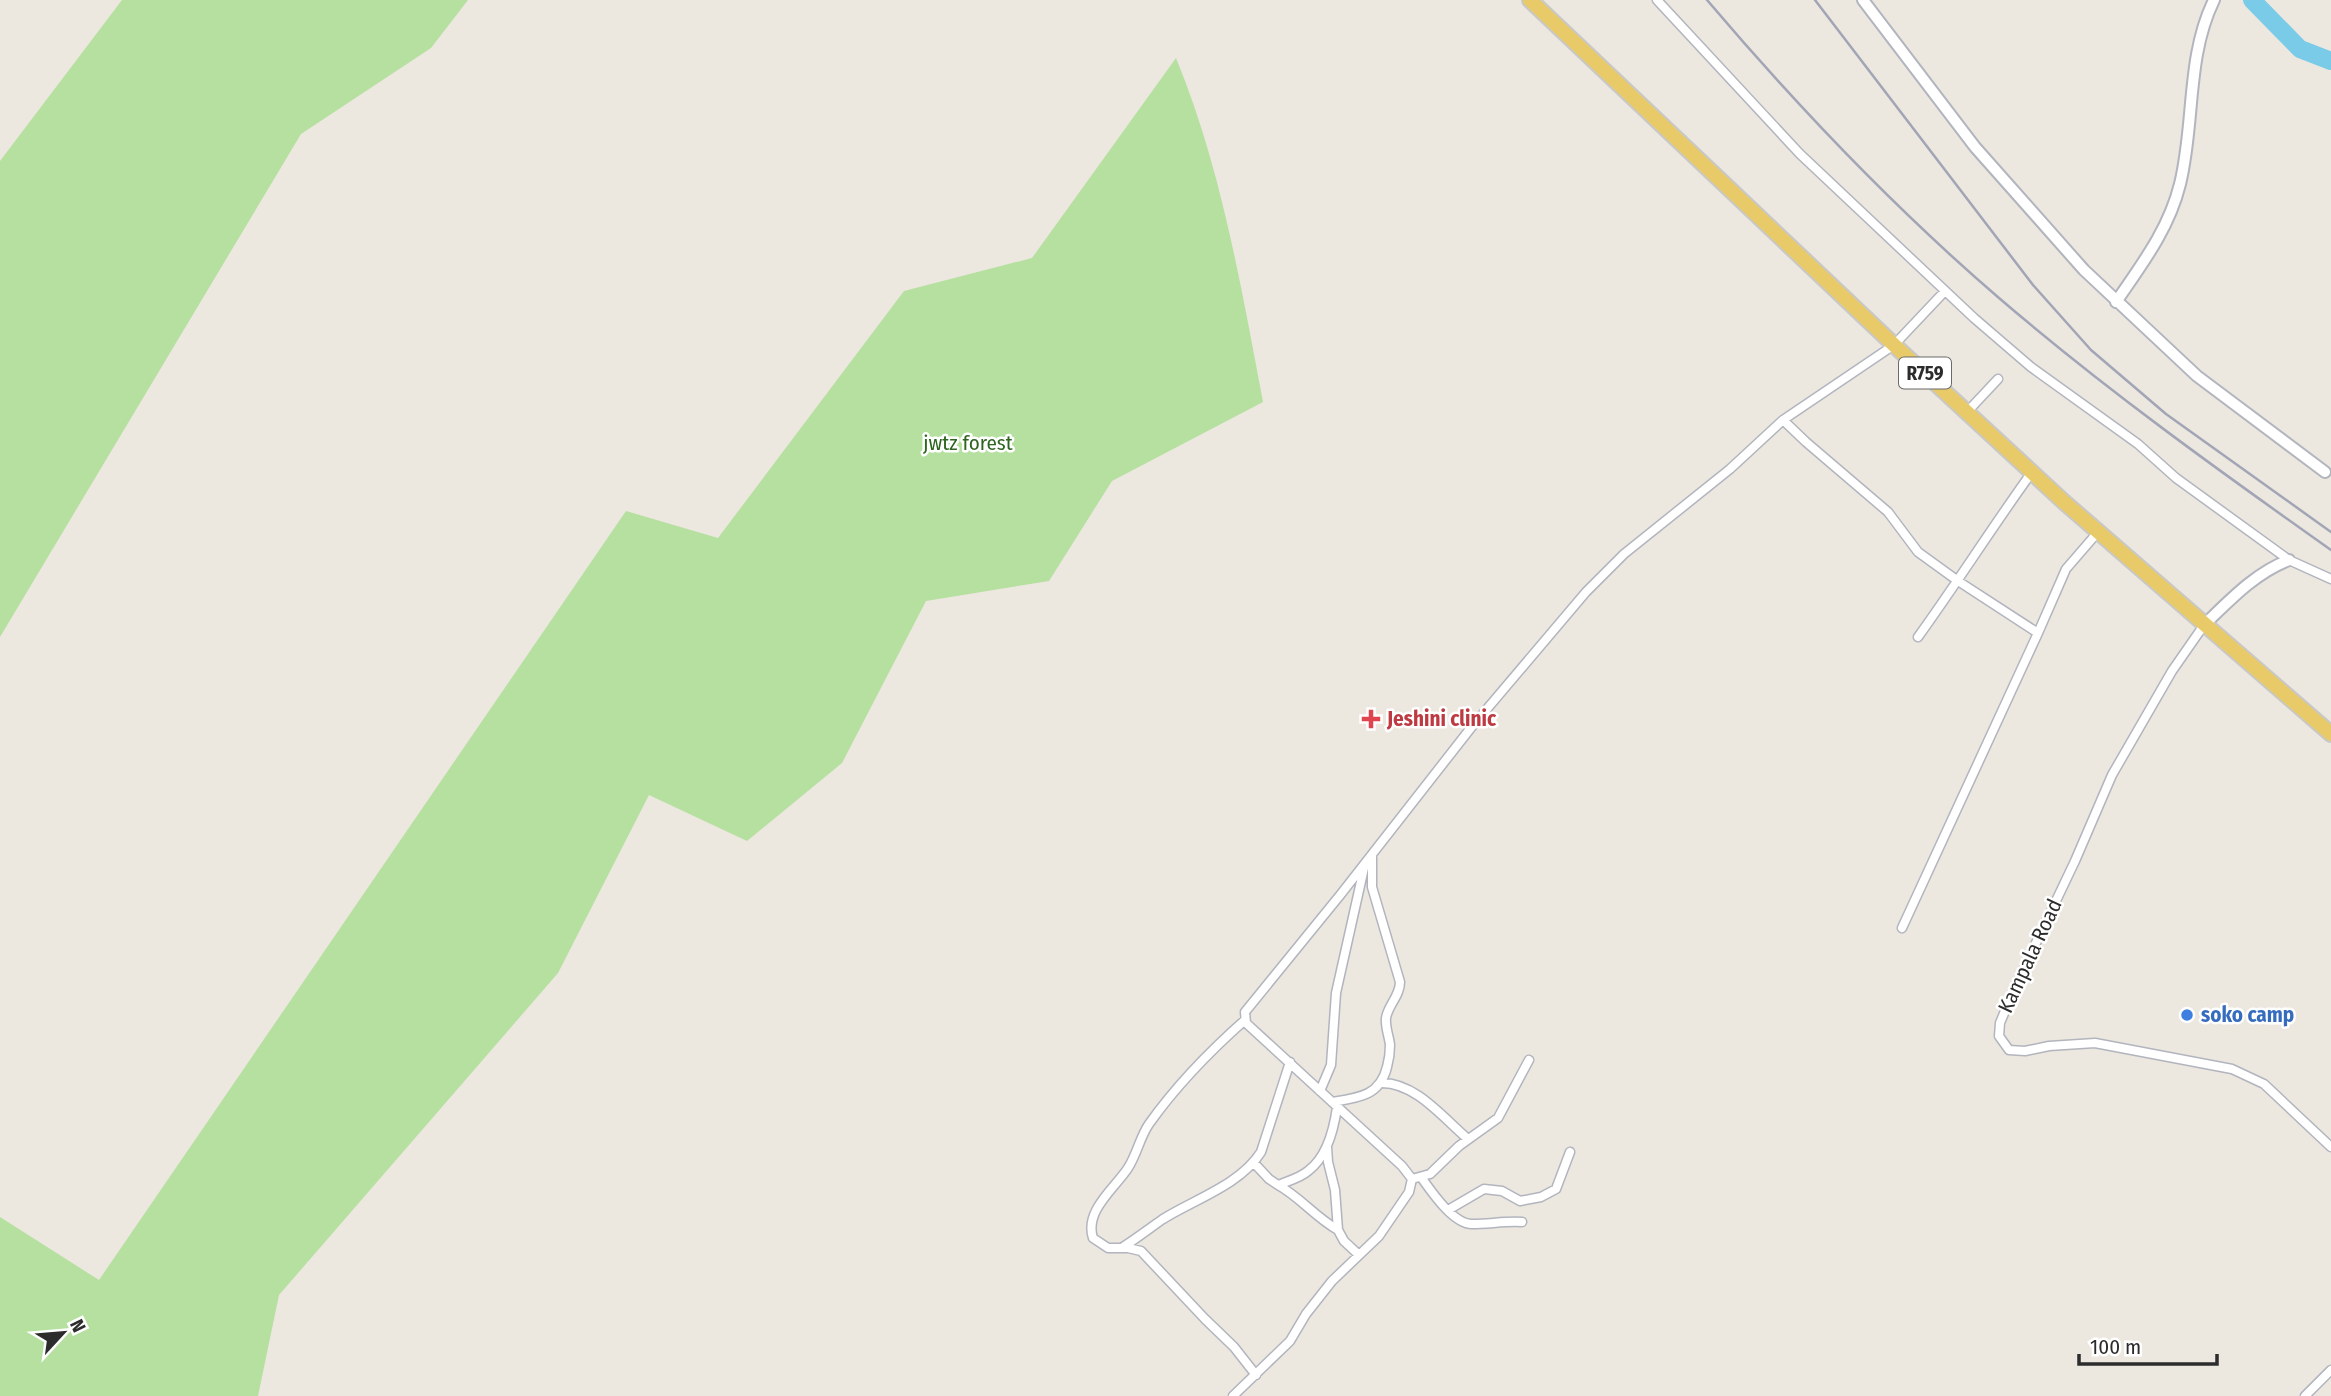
<svg xmlns="http://www.w3.org/2000/svg" width="2331" height="1396" font-family="'Fira Sans Condensed',sans-serif">
<rect width="100%" height="100%" fill="#ece7df"/>
<!-- green -->
<path fill="#b5e09f" d="M122,0h346l-37,48 -130,86 -301,503v-476z
M1176,58c45,109 65,228 87,344l-151,79 -63,100 -123,20 -84,162 -95,78 -98,-46 -91,178 -279,322 -21,101h-258v-179l99,63 527,-769 92,27 186,-247 128,-33z"/>
<g fill="none" stroke-linecap="round" stroke-linejoin="round">
<!-- river -->
<path stroke="#79cbe8" stroke-width="18" d="M2252,0l48,49 31,12"/>
<!-- minor casing -->
<g stroke="#b2b5be" stroke-width="11">
<path id="minor" d="M1657,0l143,154 174,164 57,49 107,77 38,34 113,82 42,19
M1967,412l31,-33
M1783,420l23,22 82,70 30,40 40,29 80,52
M2204,625l-32,46 -60,104 -37,86 -60,126 -15,36 -1,13 10,14 16,1 24,-5 46,-3 137,26 32,15 67,63
M1918,637c39,-54 75,-111 114,-165
M1902,928l136,-295 28,-64 32,-37
M1245,1020c-35,31 -69,66 -96,104 -9,13 -12,30 -21,44 -13,20 -44,43 -35,70l15,10h20l13,3 64,68 29,28 22,28
M1382,1083c34,0 61,35 86,56
M1320,1091l11,-26 5,-72 28,-125
M1332,1102c26,-4 48,-6 55,-35 2,-7 3,-15 3,-22 -1,-9 -5,-18 -4,-27 2,-13 14,-22 14,-36l-28,-95v-32
M1327,1147l1,15 7,28 3,40 6,11 15,14
M1254,1163l15,16 9,6c10,-4 22,-7 30,-14 19,-14 26,-42 29,-64
M1421,1177c10,14 32,47 51,47 17,0 33,-3 50,-2
M1412,1179l18,-5 29,-28 39,-28 31,-58
M1278,1185c22,12 37,32 60,45
M1448,1210l36,-21 18,2 18,10 21,-4 15,-8 14,-37
M1123,1247c14,-9 27,-19 40,-28 32,-20 77,-34 98,-67l29,-90
M1233,1396l57,-55 16,-27 26,-33 47,-45 30,-44 3,-13 -10,-13 -156,-143 -1,-11 96,-118 129,-165 116,-137 38,-38 106,-85 53,-49 111,-75 51,-54
M2305,1396l26,-26"/>
</g>
<!-- tertiary casing -->
<g stroke="#b2b5be" stroke-width="14">
<path id="tertiary" d="M1863,0l112,147 109,123 113,106 128,96
M2116,302c26,-38 53,-73 64,-118 15,-60 6,-127 34,-184
M2204,625c26,-25 51,-52 85,-65"/>
</g>
<!-- primary casing -->
<g stroke="#c8c8c8" stroke-width="18">
<path id="primary" d="M1530,0l364,345 170,157 267,232"/>
</g>
<!-- minor -->
<use href="#minor" stroke="#fff" stroke-width="8"/>
<!-- tertiary -->
<use href="#tertiary" stroke="#fff" stroke-width="10"/>
<!-- primary -->
<use href="#primary" stroke="#e9ca68" stroke-width="14"/>
<!-- rail -->
<path stroke="#a2a5b5" stroke-width="2.5" d="M1707,0c90,106 186,207 292,298 106,91 219,172 332,252
M1815,0l218,285 58,65 75,64 165,118"/>
</g>
<!-- markers -->
<path fill="#e0444e" stroke="#fff" stroke-width="2.5" d="M1367.5 708.5h7v7h7v7h-7v7h-7v-7h-7v-7h7z"/>
<circle fill="#3f7fe0" stroke="#fff" stroke-width="2.5" cx="2187" cy="1015" r="7"/>
<g text-anchor="middle" dominant-baseline="central" stroke-width="5" stroke-linejoin="round" paint-order="stroke">
<!-- shield labels -->
<rect fill="#fff" stroke="#6b6b6b" stroke-width="2" x="1899" y="357.5" width="52" height="31" rx="5"/>
<g font-size="19" font-weight="bold" fill="#2c2c2c">
<text x="1925" y="373">R759</text>
</g>
<!-- park labels -->
<g font-size="21" fill="#2e651f" stroke="#fff">
<text x="968" y="443">jwtz forest</text>
</g>
<!-- health labels -->
<g font-size="21" font-weight="bold" fill="#be3a42" stroke="#fff" text-anchor="start">
<text x="1387" y="719">Jeshini clinic</text>
</g>
<!-- street labels -->
<g font-size="21" fill="#2c2c2c" stroke="#fff">
<text transform="translate(2030 956) rotate(-65)">Kampala Road</text>
</g>
<!-- shop labels -->
<g font-size="21" font-weight="bold" fill="#366cbe" stroke="#fff" text-anchor="start">
<text x="2201" y="1015">soko camp</text>
</g>
</g>
<!-- north arrow -->
<g transform="translate(63 1333) rotate(64)" stroke="#ffffff" stroke-width="5" paint-order="stroke">
<path d="M0-5L12 26L0 18L-12 26Z" fill="#2c2c2c"/>
<text y="-10" font-size="19" font-weight="bold" text-anchor="middle" fill="#2c2c2c">N</text>
</g>
<!-- scale -->
<path d="M2079 1354v10h138v-10" fill="none" stroke="#2c2c2c" stroke-width="3.5"/>
<text x="2090" y="1354" font-size="21" fill="#2c2c2c" stroke="#ffffff" stroke-width="5" paint-order="stroke">100 m</text>
</svg>
